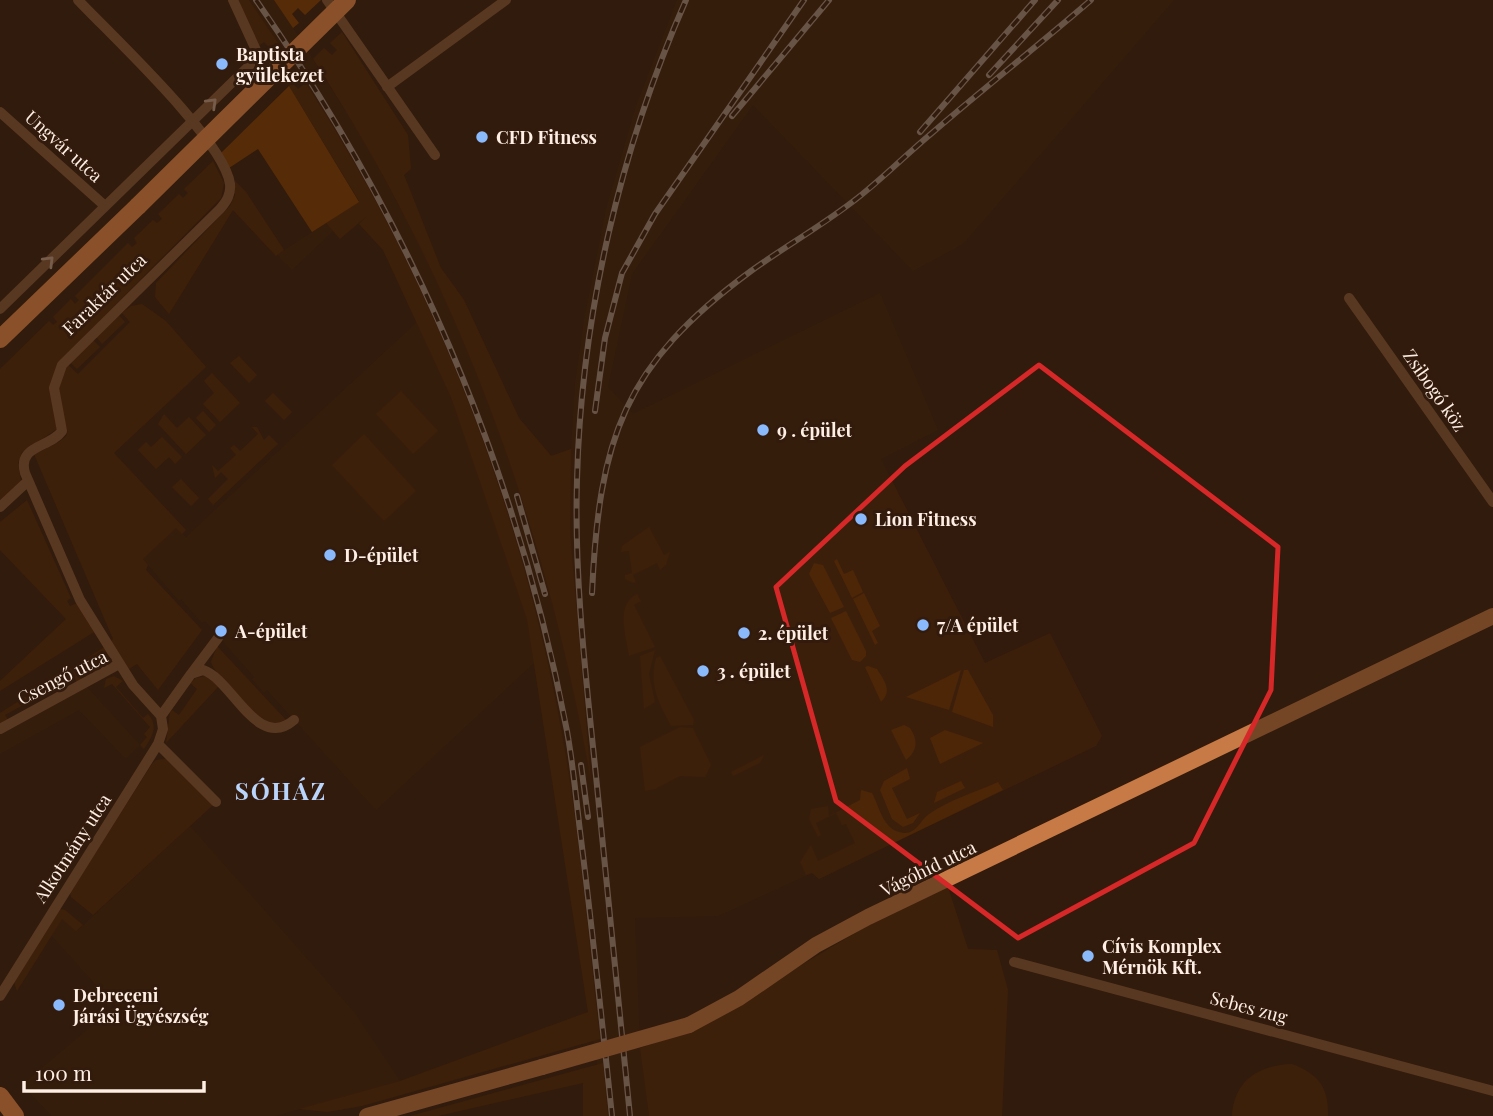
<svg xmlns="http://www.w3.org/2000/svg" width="1493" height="1116" font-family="'Playfair Display',serif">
<rect width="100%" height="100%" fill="#321b0c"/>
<!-- built -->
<path fill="#3b1f0b" d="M249,0h25l19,28 69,109 48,89 54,74 55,118 33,38 19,-7 4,-66 9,-63 22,-111 30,-103 41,-106h497l-211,244 -50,27 -160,-166 -121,169 -24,113 25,27 247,-121 58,137 -57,29 104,204 65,-30 52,103 -6,10 -277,133 -7,-6 -94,43 -83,2 5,130 9,68h-44l-71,-453 -158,147 -109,-120 -3,3 -12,-14 2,-2 -41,-47 -8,-9 -3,2 -21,-24 -2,2 -36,-42 33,-32 10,10 231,-215 14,-7 -70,-139 -49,-82z
M326,223l7,8 -41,39 -15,-15z
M87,687l53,58 -14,14 -47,-49 -79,44v-20z
M190,826l164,186 46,69 -125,35h-223l-30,-31 93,-79 -64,-71 11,-17 15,13z"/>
<!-- green -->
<path fill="#4d2607" d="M237,0h12l29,43 -6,7 -8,-8 -5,4z
M342,32l66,103 3,34 -7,6 37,93 23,32 55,118 32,38 20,-7 -1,83 21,249c-45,-258 -134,-502 -278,-722l11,-11 8,7 5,-5 -7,-7z
M299,73c131,198 221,428 263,661 18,101 26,203 38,305l-238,67 -35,6 -28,-3 101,-28 188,-69 -61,-393 -76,-222 -68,-147 -24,-26 8,-8 -27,23 -14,-16 33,-22 -70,-115 3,-3 6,6 5,-4 -7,-9z
M213,161l11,22 -3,15 -160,162 -4,69 -35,23 -4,11 3,19 -21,20v-133l49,-48 4,4 4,-3 -4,-5 18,-18 4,5 4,-4 -4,-4 53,-53 4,4 5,-4 -3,-5 19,-18 4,3 5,-4 -4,-5 21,-20 4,4 5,-5 -4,-4z
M235,181l11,11 38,58 -8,6 -43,-46 -64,104 -14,-17 1,-14 74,-77 5,-11z
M142,304l24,17 40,46 -92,86 72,77 -4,4 -6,-6 -33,31 5,6 -2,5 56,60 -44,60 -21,-26 -8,5 -18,-28 2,-2 -79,-185c55,-24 26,-19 24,-58 -1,-9 6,-23 9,-32l11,10 52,-52 -8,-9 9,-7z
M119,315l6,7 -23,22 -6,-7z
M93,340l7,7 -23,22 -7,-7z
M239,356l18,19 -8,8 -19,-20z
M212,373l28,30 -20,19 -17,-18 11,-11 -10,-12z
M401,391l37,40 -25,23 -37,-40z
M273,393l19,19 -8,8 -19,-19z
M203,411l13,14 -7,7 -13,-14z
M164,414l13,14 12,-11 17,18 -20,19 -28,-30z
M252,427h5l7,13 5,-5 9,9 -65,61 -5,-6 20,-20 -7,-7 -6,6 -3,-13 6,6 18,-16 -6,-7 4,-3 6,6 18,-17z
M364,434l52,57 -32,30 -52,-56z
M162,437l20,20 -7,7 -6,-7 -13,12 -18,-19 8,-8 5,5z
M181,479l18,19 -8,8 -19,-19z
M27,500l44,98 -4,3 3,5 8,-3 16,29 -94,59v-10l66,-62 -66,-69v-28z
M649,527l15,28 6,-3 -4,13 -6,5 -3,-7 -24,12 3,7 -3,1 -8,-4v-4l7,-2 -3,-22 -8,1 1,-6z
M837,559l7,15 9,-4 10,22 -11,6 -18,-37z
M814,563l9,2 21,42 -14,6 -21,-39z
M864,593l16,33 -8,5 6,12 -3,2 -22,-46z
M637,594l4,7 -7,4 21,42 -26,9c-3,-20 -14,-52 8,-62z
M846,611l20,40v5l-6,6 -8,-2 -21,-42z
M106,646l3,10 -4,11 -28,15 -3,-5 -69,38 3,5 -8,5v-12z
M217,646l70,75c-3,1 -7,3 -11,3 -16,0 -60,-47 -65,-62z
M655,650l-6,24 6,28 -11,7 -4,-53z
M660,656l34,64 -1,5 -22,1c-13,-24 -22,-41 -15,-68z
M868,666l9,3c7,11 16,22 4,33l-16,-35z
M961,670l-12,40 -43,-13z
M964,670h4l25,45v12l-41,-15z
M114,676l9,5 -7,6 27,31 5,-4c11,12 4,23 -4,35l-4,-4 7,-8 -3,-3 6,-7 -38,-43 -8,4 2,-9z
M205,676l14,10 -53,57 4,-30 2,-3 7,5 18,-26 -7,-6 6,-5z
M904,725l6,3c8,12 8,22 -4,32l-15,-30z
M680,727l13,1 18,37 -6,12 -25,-1 -25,13 -10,2 -5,-44z
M945,730l38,13 -43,21 -10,-26z
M764,755l-4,8 -27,13 -2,-4z
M166,759l47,46 -120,110 -22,-18 -1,-5 82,-128 4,-4z
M907,768l3,11 -18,9 15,31 13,-6 -7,10 -10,4 -11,-8 -12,-29 4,-9z
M961,781l4,7 -31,15 3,-11z
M998,782l5,8 -184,89 -7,-6 -6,2 -6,-13 11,-17 7,16 37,-18 -9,-19 -4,1 -6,-12 -20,10 5,12 -3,2 -9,-18 2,-10 17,-3 1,10 31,-16 1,-10 11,3c7,13 11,35 27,39 17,5 20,-11 30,-18 20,-14 47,-22 69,-32z
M948,887l20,62 29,1 11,40 -6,126h-353l-9,-68 51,-17 191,-114z
M60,909l5,1 18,15 -7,6 -14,-12 -45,72 -3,-9z
M603,1063l5,53h-25v-33l-145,33h-28z
M1292,1064c26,10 37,23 36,52h-96c2,-35 26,-51 60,-52z"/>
<!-- forest -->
<path fill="#843f01" d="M274,0h47l-16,15 -7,-7 -6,6 7,9 -6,5z
M289,86l70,116 -47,30 -54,-83 -29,19 -9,-14z"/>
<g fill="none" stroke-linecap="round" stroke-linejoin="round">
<!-- minor -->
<path stroke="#8b5b3b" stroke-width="10" d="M78,0c34,36 146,140 152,184 1,10 -3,17 -10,25l-158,156 -8,23 8,43c-12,17 -45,14 -37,42l55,127 53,85 28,31
M327,0l108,155
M387,87l119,-87
M0,112l105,94
M1349,298l144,204
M0,309l251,-245 10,-3 -28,-61
M0,507l28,-26
M191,674l27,-36
M161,716l30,-42 12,-4c29,9 54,82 91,50
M0,729l119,-65
M158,744l58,58
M1014,962l479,129
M0,996l158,-252 5,-15 -2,-13"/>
<!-- secondary -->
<path stroke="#c77a45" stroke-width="16" d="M689,1025l50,-27 77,-53 52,-28 625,-301
M367,1116l175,-49"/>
<!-- primary -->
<path stroke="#f5914c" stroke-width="18" d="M0,339l138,-133
M0,1096l15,20"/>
<!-- rail casing -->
<g stroke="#ac9a8e" stroke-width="6">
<path id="rail" d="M256,0c154,220 260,466 311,731 6,33 9,67 13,100 12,95 22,190 32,285
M989,75l69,-75
M732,116l97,-116
M920,132l115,-132
M595,411l10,-73 17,-65 33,-59 149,-214
M517,496l28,98
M592,593c7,-154 31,-228 159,-322 36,-26 74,-47 109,-75 25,-20 48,-43 72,-63 52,-45 107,-88 159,-133
M581,765l7,52
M630,1116c-11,-113 -23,-227 -34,-340 -10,-98 -22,-197 -19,-296 4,-164 43,-330 109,-480"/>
</g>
<!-- rail -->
<use href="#rail" stroke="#321b0c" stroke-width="3.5" stroke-dasharray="10" stroke-linecap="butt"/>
<!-- secondary-bridge -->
<path stroke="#c77a45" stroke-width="16" d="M542,1067l147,-42"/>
<!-- primary-bridge -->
<path stroke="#f5914c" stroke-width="18" d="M138,206l209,-206"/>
</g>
<!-- one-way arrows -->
<defs><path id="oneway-chevron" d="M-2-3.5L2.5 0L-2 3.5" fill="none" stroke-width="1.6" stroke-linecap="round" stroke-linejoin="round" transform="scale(1.75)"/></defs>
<g stroke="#caac98">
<use href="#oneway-chevron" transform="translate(212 103) rotate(-44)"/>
<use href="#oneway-chevron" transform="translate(49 261) rotate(-45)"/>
</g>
<!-- marked area -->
<path d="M0 0H1493V1116H0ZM1039,365l239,182 -7,143 -77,153 -176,95 -182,-137 -60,-214 129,-121z" fill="#321b0c" fill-opacity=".55" fill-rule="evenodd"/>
<path fill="none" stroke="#d62828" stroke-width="5" stroke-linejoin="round" d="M1039,365l239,182 -7,143 -77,153 -176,95 -182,-137 -60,-214 129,-121z"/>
<!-- markers -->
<g fill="#8abafc" stroke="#321b0c" stroke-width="2.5">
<circle cx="222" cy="64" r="7"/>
<circle cx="482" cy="137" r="7"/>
<circle cx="763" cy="430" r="7"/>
<circle cx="861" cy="519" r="7"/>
<circle cx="330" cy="555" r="7"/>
<circle cx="923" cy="625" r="7"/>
<circle cx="221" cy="631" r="7"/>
<circle cx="744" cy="633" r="7"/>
<circle cx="703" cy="671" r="7"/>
<circle cx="1088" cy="956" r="7"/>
<circle cx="59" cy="1005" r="7"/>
</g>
<g text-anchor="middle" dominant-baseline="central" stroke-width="6" stroke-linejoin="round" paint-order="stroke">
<!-- poi labels -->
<g font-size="18" font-weight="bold" fill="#feeee4" stroke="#321b0c" text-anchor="start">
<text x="236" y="54">Baptista<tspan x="236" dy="21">gyülekezet</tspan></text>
<text x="496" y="137">CFD Fitness</text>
<text x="777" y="430">9 . épület</text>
<text x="875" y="519">Lion Fitness</text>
<text x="344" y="555">D-épület</text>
<text x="937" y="625">7/A épület</text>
<text x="235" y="631">A-épület</text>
<text x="758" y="633">2. épület</text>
<text x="717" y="671">3 . épület</text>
<text x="1102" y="946">Cívis Komplex<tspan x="1102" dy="21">Mérnök Kft.</tspan></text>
<text x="73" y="995">Debreceni<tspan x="73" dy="21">Járási Ügyészség</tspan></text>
</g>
<!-- street labels -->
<g font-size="18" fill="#feeee4" stroke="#321b0c">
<text transform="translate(64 146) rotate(42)">Ungvár utca</text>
<text transform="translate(104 294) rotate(-44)">Faraktár utca</text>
<text transform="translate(1435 390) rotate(55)">Zsibogó köz</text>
<text transform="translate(62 677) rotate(-27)">Csengő utca</text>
<text transform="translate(72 848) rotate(-57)">Alkotmány utca</text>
<text transform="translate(928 868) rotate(-26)">Vágóhíd utca</text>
<text transform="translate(1249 1007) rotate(15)">Sebes zug</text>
</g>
<!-- district labels -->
<g font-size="24" font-weight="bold" letter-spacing="2" fill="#bad5fb" stroke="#321b0c">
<text x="281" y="790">SÓHÁZ</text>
</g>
</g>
<!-- scale -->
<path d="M24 1081v10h180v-10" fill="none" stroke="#feeee4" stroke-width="3.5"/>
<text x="35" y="1081" font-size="21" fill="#feeee4" stroke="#321b0c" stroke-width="5" paint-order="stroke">100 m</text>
</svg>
